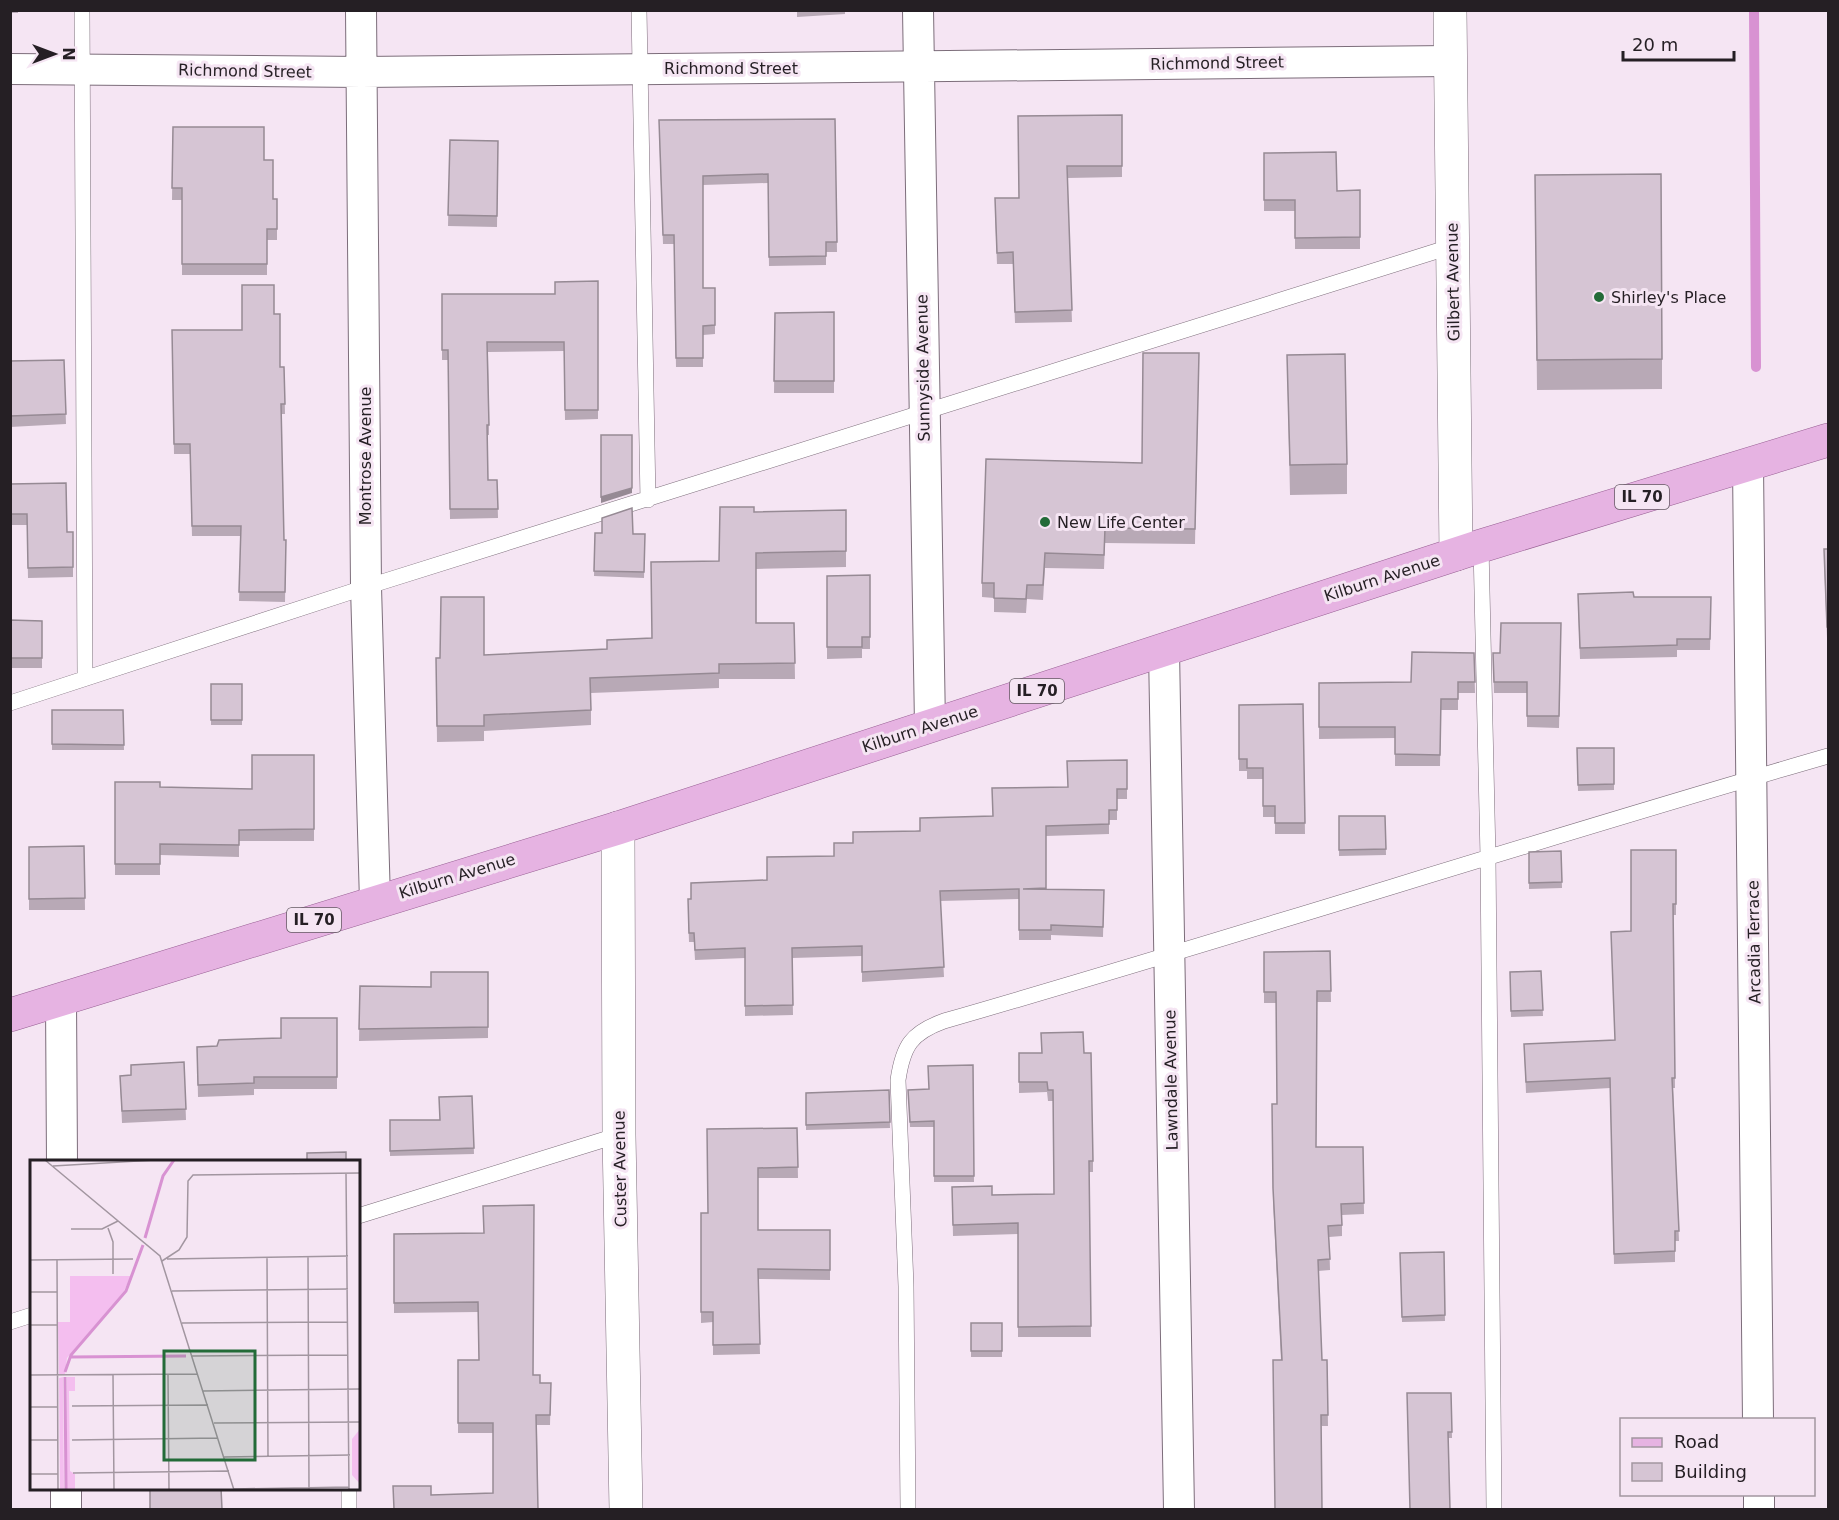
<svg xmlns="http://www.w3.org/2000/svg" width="1839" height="1520" font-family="'DejaVu Sans',sans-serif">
<rect width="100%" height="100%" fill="#f5e5f3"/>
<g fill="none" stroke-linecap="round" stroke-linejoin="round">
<!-- stream -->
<path stroke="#d892d2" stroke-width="10" d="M1754,10l2,357"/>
<!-- lane casing -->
<g stroke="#7c6d7a" stroke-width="16">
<path id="lane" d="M82,10l3,668
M639,10l9,490
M1481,546l7,311 6,653
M10,703l356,-116 1087,-341
M358,1216l261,-81
M10,1322l22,-7
M349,1488v22
M908,1510l-2,-224 -8,-206c5,-34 13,-47 46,-59 296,-85 589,-180 884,-265"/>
</g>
<!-- street casing -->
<g stroke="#7c6d7a" stroke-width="32">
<path id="street" d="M361,10l5,577 9,314
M918,10l12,715
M10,69l352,3 1089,-11
M1748,465l10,955
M1164,650l15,860
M61,1000l1,162
M66,1488v22
M1759,1494v16"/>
</g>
<!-- secondary casing -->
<g stroke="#7c6d7a" stroke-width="34">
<path id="secondary" d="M1450,10l6,544
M618,828l1,307 7,375"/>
</g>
<!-- primary casing -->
<g stroke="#975f93" stroke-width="34">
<path id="primary" d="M10,1015l608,-187 863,-282 347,-106"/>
</g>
<!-- lane -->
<use href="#lane" stroke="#fff" stroke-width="15"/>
<!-- street -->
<use href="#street" stroke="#fff" stroke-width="30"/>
<!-- secondary -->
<use href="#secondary" stroke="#fff" stroke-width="33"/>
<!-- primary -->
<use href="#primary" stroke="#e6b3e2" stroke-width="33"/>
</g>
<!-- wall -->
<path fill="#b8a9b6" d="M10,10h8v3h-8z
M797,10h48v4l-48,3z
M1122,115v62l-55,1 5,144 -57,1 -2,-59h-16l-2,-54 23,-12z
M835,119l2,133h-11v13l-57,1 -1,-83 -65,2v103h12v46l-12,1v32h-27l-2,-123h-11l-4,-114z
M173,127l91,33 9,39h4v41h-10v35h-85v-75h-10z
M450,140l48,1 -1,86 -49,-1z
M1264,153l73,38 23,-1v59h-65v-38h-31z
M1535,175l127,184v30l-125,1z
M598,281v138l-33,1 -1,-69 -76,1 1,73v10h-2l1,45h9l1,38 -48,1 -2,-159h-6v-66h113z
M834,312v81h-60l1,-80z
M274,314l6,53h4l1,47h-4l3,126h2l-1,62 -46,-1 2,-65h-49l-2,-82h-16l-2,-124h70z
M1199,353l-4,191 -90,-1 -1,26 -59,-1 -2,32 -16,-1 -1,14 -32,-1v-14l-12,-1v-14l160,-120z
M1287,355l60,109v30l-57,1z
M64,360l2,64 -56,3v-66z
M10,484l57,48h6v45l-45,1 -1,-53h-17z
M846,510v57l-90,2v54h38l1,56h-76v9l-128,5v32l-107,6v10l-47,1 -1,-84 48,-3 123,-6 45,-11 67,-77 35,-49z
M595,533l50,1 -1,44 -50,-2z
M1828,549v89h-1l-3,-77z
M870,575v74h-8v9l-35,1v-83z
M1634,597h77l-1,53h-33v7l-97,2 -2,-53z
M10,620l32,1v47h-32z
M1561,623l-2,105 -32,-1v-34h-33l-1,-40h7z
M1474,653l1,40h-17v17h-17l-1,56h-45v-28l-76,1v-56l92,-1z
M211,684h31v41h-31z
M1303,704l2,130h-30v-17h-12v-38h-16v-8h-8v-66z
M52,710h71l1,40h-72z
M1577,748h37v42l-36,1z
M314,755v86h-75v16l-79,-2v20h-45v-93l45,5 92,2z
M1127,760v39h-10v21h-8v14l-63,2v53l58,1 -1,47 -52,-2v5h-32v-41l-79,2 4,76 -82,5v-26l-70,2 1,57 -48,1v-58l-50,2 -1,-18h-5l-1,-33 3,-10 76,-19 67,-24 19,-13 139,-27 76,-29z
M1339,816h46l1,39 -47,1z
M84,846l1,64h-56v-63z
M1676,850v65h-3l2,173h-2l6,153h-4v21l-61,2 -4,-176 -84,5 -2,-49 91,-4 16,-109z
M1561,851l1,37 -33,1v-37z
M1330,951l1,51h-14l-1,145h47l1,67 -22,1v21l-13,1 1,33 -12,1 4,89h5l1,66h-6l-41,-66 -8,-160 -1,-96h5l-1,-101h-12v-51z
M1541,971l2,45 -32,1 -1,-45z
M488,972v66l-129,3 1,-55 71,1z
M337,1018v71h-83v6l-56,2 -1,-50 20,-1 64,-8z
M1019,1053h65l9,108v11h-4l2,165h-73v-103l-65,2 -1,-49 40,8 62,-1 -1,-93h-5l-1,-9 -28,1z
M184,1062l2,58 -64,3 -2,-47 11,-1z
M973,1065l1,117h-40v-55h-24l-2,-37 21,-1z
M889,1090l1,38 -84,2v-37z
M472,1096l2,58 -84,2v-36h50z
M797,1128l1,50h-40v52h72v50l-72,-1 2,75 -47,1v-33l-12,1v-110h7z
M484,1233l49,142 7,8h11l-1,42h-13l1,84 -107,-14 62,-2v-60h-35v-73h21l-1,-48 -84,1v-79z
M1444,1252l1,69 -43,1 -2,-69z
M971,1323h31v34h-31z
M1451,1393l1,45h-4l-38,71z"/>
<!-- shaded-wall -->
<path fill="#968a94" d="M632,488v5l-31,10v-6z"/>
<!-- building -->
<path fill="#d6c5d4" stroke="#968a94" stroke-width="1.5" d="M1122,115v51h-55l5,144 -57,2 -2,-60 -16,1 -2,-55h24l-1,-82z
M835,119l2,123h-11v14l-57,1 -1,-83 -65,2v112h12v37l-12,1v32h-27l-2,-123h-11l-4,-115z
M173,127h91v33h9v39h4v30h-10v35h-85v-76h-10z
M450,140l48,1 -1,75 -49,-1z
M1336,152l1,39 23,-1v47l-65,1v-38h-31v-47z
M1661,174l1,185 -125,1 -2,-185z
M598,281v129h-33l-1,-68h-77l2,83h-2l1,55h9l1,29h-48l-2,-159h-6v-56h113v-12z
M242,285h32v29h6v53h4l1,37h-4l3,136h2l-1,52h-46l2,-66h-49l-2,-82h-16l-2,-114h70z
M834,312v69h-60l1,-68z
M1143,353h56l-4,176 -90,-1 -1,27 -59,-2 -2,32h-16l-1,14 -32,-1v-15h-12l4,-124 156,4z
M1345,354l2,110 -57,1 -3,-110z
M64,360l2,54 -56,2v-55z
M601,435h31v53l-31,9z
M66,483l1,49h6v35l-45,1 -1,-54h-17v-30z
M720,507h34v5l92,-2v41l-90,2v70h38l1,40 -76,1v9l-129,5 1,32 -107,5v11h-47l-1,-68h4l1,-61h43v58l123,-6v-9l45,-2 -1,-76 68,-1z
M632,508l1,26h12l-1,38 -50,-1 1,-38h7v-15z
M1824,549h4v78h-1z
M870,575v62h-8v10h-35v-71z
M1633,592l1,5h77l-1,42h-33v6l-97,3 -2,-54z
M10,620l32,1v37h-32z
M1501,623h60l-2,93h-32v-34h-33l-1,-29h7z
M1412,652l62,1 1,29h-17v17h-17l-1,56 -45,-1v-27h-76v-44l92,-1z
M211,684h31v36h-31z
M1303,704l2,119h-30v-17h-12v-38h-16v-9h-8v-54z
M52,710h71l1,35 -72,-1z
M1577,748h37v36l-36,1z
M252,755h62v74l-75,1v15l-79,-1v20h-45v-82h45v5l92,2z
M1127,760v29h-10v21h-8v14l-63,2v62l-23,1 81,1 -1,37 -52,-2v5h-32v-41l-79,2 4,76 -82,5v-26l-70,2 1,57 -48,1v-58l-50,2 -1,-17h-5l-1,-34h3v-16l76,-3v-23l67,-1v-13h19v-11l67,-1v-13l73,-2 -1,-28 76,-1 -1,-26z
M1339,816h46l1,33 -47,1z
M84,846l1,52 -56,1v-52z
M1631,850h45v54h-3l2,174h-3l7,153h-4v20l-61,3 -4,-176 -84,4 -2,-38 91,-4 -4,-108 20,-1z
M1561,851l1,31 -33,1v-31z
M1330,951l1,40h-14l-1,156h47l1,56 -23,1 1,21 -14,1 2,33 -12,1 4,100h5l1,55h-7l1,94h-47l-2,-149h9l-9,-172 -1,-84h5l-1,-112h-12v-40z
M1541,971l2,39 -32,1 -1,-39z
M431,972h57v55l-129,2 1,-43 71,1z
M281,1018h56v59h-83v6l-56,2 -1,-38 20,-1 2,-6 62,-2z
M1083,1032l1,21h7l2,108h-4l2,165 -73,1v-104l-65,2 -1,-38 40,-1v9l62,-1 -1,-104h-5l-1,-8h-28v-29h23l-1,-20z
M184,1062l2,47 -64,2 -2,-35 11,-1v-10z
M973,1065l1,111h-40v-55l-24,1 -2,-32 21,-1 -1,-23z
M889,1090l1,32 -84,3v-32z
M472,1096l2,52 -84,3v-31h50l-1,-23z
M797,1128l1,39 -40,1v62h72v40l-72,-1 2,75 -47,1v-33h-12v-99h7l-1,-84z
M346,1152v9h-39v-8z
M534,1205l-1,170h7v8h11l-1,32h-14l2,94h-144l-1,-23h38v9l62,-2v-70h-35v-63h21l-1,-58 -84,1v-69l90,-1 -1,-27z
M1444,1252l1,63 -43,2 -2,-64z
M971,1323h31v28h-31z
M1407,1393h44l1,39h-4l2,77h-40z
M150,1488h71l1,21h-72z"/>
<!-- markers -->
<g fill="#236b38" stroke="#f5e5f3" stroke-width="2">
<circle cx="1599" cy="297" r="6"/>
<circle cx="1045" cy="522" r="6"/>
</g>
<g text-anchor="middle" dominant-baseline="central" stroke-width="6" stroke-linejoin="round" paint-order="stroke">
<!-- shield labels -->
<g fill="#f5e5f3" stroke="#635a62" stroke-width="1.5">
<rect x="1615" y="485" width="54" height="24" rx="4.5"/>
<rect x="1010" y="679" width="54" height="24" rx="4.5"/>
<rect x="287" y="908" width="54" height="24" rx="4.5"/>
</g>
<g font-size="15" font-weight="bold" fill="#251f24">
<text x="1642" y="497">IL 70</text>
<text x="1037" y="691">IL 70</text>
<text x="314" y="920">IL 70</text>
</g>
<!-- street labels -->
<g font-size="16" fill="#251f24" stroke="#f5e5f3">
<text transform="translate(1217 63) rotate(-1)">Richmond Street</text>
<text x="731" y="68">Richmond Street</text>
<text transform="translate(245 71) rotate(1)">Richmond Street</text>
<text transform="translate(1453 282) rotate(-91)">Gilbert Avenue</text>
<text transform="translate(923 368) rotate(-91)">Sunnyside Avenue</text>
<text transform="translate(365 456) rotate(-90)">Montrose Avenue</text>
<text transform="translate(1382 578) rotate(-18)">Kilburn Avenue</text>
<text transform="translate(920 729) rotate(-18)">Kilburn Avenue</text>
<text transform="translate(457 876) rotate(-17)">Kilburn Avenue</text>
<text transform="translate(1754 942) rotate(-91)">Arcadia Terrace</text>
<text transform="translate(1171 1080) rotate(-91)">Lawndale Avenue</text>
<text transform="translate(620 1169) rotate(-91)">Custer Avenue</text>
</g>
<!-- poi labels -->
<g font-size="16" fill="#251f24" stroke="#f5e5f3" text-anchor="start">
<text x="1611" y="297">Shirley's Place</text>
<text x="1057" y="522">New Life Center</text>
</g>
</g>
<!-- overview -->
<g transform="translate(30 1160)">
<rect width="330" height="330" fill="#f5e5f3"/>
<path d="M40,116h61l-7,15 -57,67 -2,16h-6l-1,-52h12zM33,217l1,113h-4l-1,-112zM37,217h8v14h-6l1,80 5,3v16h-8zM330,269v55l-8,-9v-36z" fill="#f4beef"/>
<path fill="none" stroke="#d892d2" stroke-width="3" d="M115,78l18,-62 11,-16M40,197l116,-1M35,212l6,-17 55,-64 17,-46M35,217l1,113"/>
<path fill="none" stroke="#a296a0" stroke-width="1.5" d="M15,0l115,96 74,234M23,6l102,-6M316,13l3,317M78,68l5,14v32M41,69h31l16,-8M278,96l1,234M237,97l1,199M137,99l181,-3M0,100l103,-1M27,100l1,230M132,101l17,-11 8,-13 1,-56 5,-6 167,-2M142,131l176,-2M0,132h27M152,163l166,-1M0,165h28M162,196l156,-1M138,214l1,116M0,215l167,-1M83,215l1,115M173,231l157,-2M42,246l136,-1M0,247h28M184,263l146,-1M0,280h28M42,280l146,-2M194,297l126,-2M43,313l156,-2M0,314h28M204,329l115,-2"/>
<path fill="#236b38" fill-opacity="0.15" stroke="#236b38" stroke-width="3" d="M134,191h91v109h-91z"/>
<rect width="330" height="330" fill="none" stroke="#251f24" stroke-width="3"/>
</g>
<!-- border -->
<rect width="1839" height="1520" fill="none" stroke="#251f24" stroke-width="24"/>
<!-- legend -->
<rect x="1620" y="1418" width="195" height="78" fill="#f5e5f3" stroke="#a296a0" stroke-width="1.5"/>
<rect x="1632" y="1438" width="30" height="9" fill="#e6b3e2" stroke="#a296a0" stroke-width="1.5"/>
<text x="1674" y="1448" font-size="18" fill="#251f24">Road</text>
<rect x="1632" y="1463" width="30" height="18" fill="#d6c5d4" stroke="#a296a0" stroke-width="1.5"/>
<text x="1674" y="1478" font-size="18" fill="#251f24">Building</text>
<!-- north arrow -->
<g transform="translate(54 54) rotate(90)" stroke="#f5e5f3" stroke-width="4.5" paint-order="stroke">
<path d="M0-4.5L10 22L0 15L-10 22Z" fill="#251f24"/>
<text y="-9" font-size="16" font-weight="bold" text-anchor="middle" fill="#251f24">N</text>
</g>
<!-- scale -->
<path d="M1623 51v9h111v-9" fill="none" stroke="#251f24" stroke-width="3"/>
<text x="1632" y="51" font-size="18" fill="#251f24" stroke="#f5e5f3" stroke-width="4.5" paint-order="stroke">20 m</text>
</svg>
